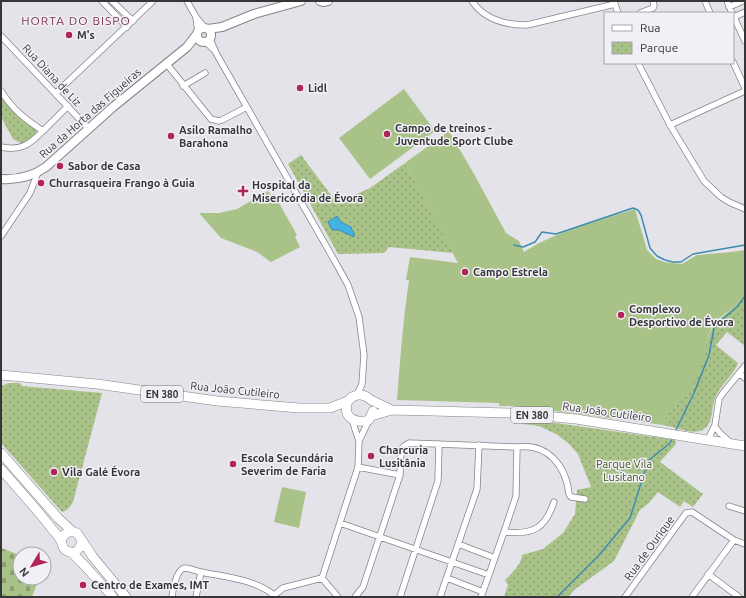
<svg xmlns="http://www.w3.org/2000/svg" width="746" height="598" font-family="Ubuntu,sans-serif">
<defs>
<pattern id="cemetery-stones" width="16" height="16" patternUnits="userSpaceOnUse"><rect width="16" height="16" fill="#a9c288"/><path d="M2 7V4a2 2 0 0 1 4 0v3zM10 15v-3a2 2 0 0 1 4 0v3z" fill="#8a9e70"/></pattern>
<pattern id="park-dots" width="8" height="8" patternUnits="userSpaceOnUse"><rect width="8" height="8" fill="#a9c288"/><path d="M2 2h.1M6 6h.1" fill="none" stroke="#8a9e70" stroke-width="1.8" stroke-linecap="round"/></pattern>
</defs>
<rect width="100%" height="100%" fill="#e5e3ea"/>
<!-- cemetery -->
<path fill="url(#cemetery-stones)" d="M1,548l19,7v23h19l-7,19h-31z"/>
<!-- park -->
<path fill="url(#park-dots)" d="M1,95c10,16 20,24 35,33v7l-7,6 -8,2 -8,-4 -12,-22z
M301,155l36,48 33,-15 35,-25 48,90 -64,-6 -5,6 -46,1 -50,-90z
M745,292v54l-18,-14 -11,13 22,18c-5,13 -17,21 -22,33 -4,8 -3,17 -6,25 -7,20 -33,6 -47,4l5,-12 8,-7 12,-15 6,-10 9,-25 4,-16 7,-16 24,-21z
M9,383h11l2,3 80,7 -29,109c-3,5 -5,8 -11,10l-61,-69v-57z
M542,421l133,19 1,4 -16,18 43,32 -10,13 -9,-6 -4,6 -22,-15 -9,11 -9,7 -26,51 -40,29 -6,7h-64l4,-12 -3,-5c6,-6 17,-16 17,-25l21,-6 20,-16 12,-19 2,-24 14,-3 -13,-33 -10,-11 -12,-9 -17,-8 -17,-2z"/>
<!-- pitch -->
<path fill="#a9c288" d="M404,89l31,42 -65,48 -31,-41z
M449,131l25,43 32,59 13,8 5,11c33,-21 73,-31 111,-43l12,41 9,9 8,3 18,2 15,-9 35,-3 13,-2c0,8 1,36 0,42 -5,15 -25,22 -32,33 -5,9 -7,19 -9,29 -3,12 -9,27 -15,37 -9,13 -20,18 -26,34l-146,-19h-18v-3l-102,-3c3,-40 6,-80 12,-120h-3l4,-23 48,6 -53,-100z
M268,191l3,4 3,-1 23,41 -2,2 5,10 -29,15 -14,-10 -36,-14 -22,-25h20l18,-4z
M282,487l24,5 -7,36 -25,-6z"/>
<!-- water -->
<path fill="#42b2e2" stroke="#3e8daf" d="M337,216l4,6 10,5 1,3 2,3v4l-15,-7h-7l-4,-8z"/>
<g fill="none" stroke-linecap="round" stroke-linejoin="round">
<!-- stream -->
<path stroke="#3e8daf" stroke-width="1.5" d="M514,245l9,2 12,-5 7,-10 14,2 77,-26 5,2 3,5 9,33 7,8 8,4 8,2h8l12,-8 52,-9
M675,432l19,-39 15,-38 5,-27 5,-6 18,-15 8,-11
M557,597l42,-42 31,-37 18,-57 22,-18 3,-6"/>
<!-- street casing -->
<g stroke="#85848a" stroke-width="7">
<path id="street" d="M102,1l25,26
M112,1l21,20
M187,1l9,16 9,11
M472,1c12,18 34,24 55,24l88,-21
M614,1l4,12
M705,1l5,12
M727,1l5,12
M729,7l14,-6
M640,13l13,-5 1,-2 -1,-5
M733,15l12,26
M734,17l11,-5
M196,18l2,14
M1,36l87,92
M210,39l6,14 121,212 11,20 11,32 5,38 -2,29 -5,11
M206,42l7,7
M733,62l12,26
M166,63l45,56 8,2 3,-1 25,-13
M638,63l32,62 34,56 17,16 8,5 16,7
M183,86l22,-13
M1,91c12,19 24,28 42,40 -14,14 -22,20 -42,16
M56,93l96,-91 -1,-1
M670,125l75,-34
M43,131l25,-25
M1,236l29,-43 8,-21
M739,373l6,5
M715,427l5,6 10,9
M359,441l10,-21
M711,441l-1,-6 5,-10 4,-26 4,-6 22,-27
M358,467l42,8
M729,506l16,5
M340,523l149,52
M504,532c29,3 41,-3 50,-30
M458,544l37,14
M708,574l31,23
M322,578l36,-111 1,-26 -7,-21
M322,578l16,19
M447,578l36,14
M172,597c1,-7 4,-28 13,-29 4,0 11,3 16,4
M196,597l5,-25c24,5 53,7 73,23
M272,597l11,-9 39,-10
M355,597l8,-10 37,-112 1,-25 3,-4 5,-3 108,4c31,-4 49,19 52,47l2,3 14,2
M400,597l38,-116 1,-37
M440,597l37,-108 2,-44
M481,597l23,-65 12,-36 1,-49
M625,597l61,-84 6,-1 42,28 11,4
M692,597l42,-57"/>
</g>
<!-- secondary casing -->
<g stroke="#85848a" stroke-width="10">
<path id="secondary" d="M320,1l3,1 5,-1
M197 35a7 7 0 1 1 14 0a7 7 0 1 1-14 0Z
M208,29l14,-2 32,-13 47,-13
M1,179c16,1 32,-3 45,-12l67,-60 74,-60 10,-13"/>
</g>
<!-- primary casing -->
<g stroke="#85848a" stroke-width="10">
<path id="primary" d="M1,375l96,9 120,17 82,7h31l18,-7 4,-4 5,-2h5l5,2 4,3 21,10
M348,401c-6,16 6,23 21,19l4,-9
M371,416l21,-6 120,3 64,6 169,27
M1,453l57,65 15,14
M1,469c17,20 35,39 51,60 3,3 7,8 9,12 2,4 1,8 6,10 8,4 14,-2 15,-10
M61,541c2,-8 9,-11 16,-8l16,24 33,40
M71,552l13,13 29,32"/>
</g>
<!-- street -->
<use href="#street" stroke="#fff" stroke-width="5.5"/>
<!-- secondary -->
<use href="#secondary" stroke="#fff" stroke-width="8"/>
<!-- primary -->
<use href="#primary" stroke="#fff" stroke-width="9"/>
</g>
<!-- markers -->
<g fill="#b22358" stroke="#f2f0f7" stroke-width="1.5">
<circle cx="69" cy="35" r="4"/>
<circle cx="300" cy="88" r="4"/>
<circle cx="387" cy="134" r="4"/>
<circle cx="171" cy="136" r="4"/>
<circle cx="60" cy="166" r="4"/>
<circle cx="41" cy="183" r="4"/>
<path d="M241 185h4v4h4v4h-4v4h-4v-4h-4v-4h4z"/>
<circle cx="465" cy="272" r="4"/>
<circle cx="621" cy="315" r="4"/>
<circle cx="371" cy="456" r="4"/>
<circle cx="233" cy="464" r="4"/>
<circle cx="54" cy="472" r="4"/>
<circle cx="83" cy="585" r="4"/>
</g>
<g text-anchor="middle" dominant-baseline="central" stroke-width="3" stroke-linejoin="round" paint-order="stroke">
<!-- shield labels -->
<g fill="#f2f0f7" stroke="#6e6e71" stroke-width="1">
<rect x="141" y="386" width="42" height="16" rx="3"/>
<rect x="511" y="407" width="42" height="16" rx="3"/>
</g>
<g font-size="10" font-weight="bold" fill="#363638">
<text x="162" y="394">EN 380</text>
<text x="532" y="415">EN 380</text>
</g>
<!-- poi labels -->
<g font-size="11" font-weight="bold" fill="#363638" stroke="#f2f0f7" text-anchor="start">
<text x="77" y="35">M's</text>
<text x="308" y="88">Lidl</text>
<text x="395" y="128">Campo de treinos -<tspan x="395" dy="13">Juventude Sport Clube</tspan></text>
<text x="179" y="130">Asilo Ramalho<tspan x="179" dy="13">Barahona</tspan></text>
<text x="68" y="166">Sabor de Casa</text>
<text x="49" y="183">Churrasqueira Frango à Guia</text>
<text x="252" y="185">Hospital da<tspan x="252" dy="13">Misericórdia de Évora</tspan></text>
<text x="473" y="272">Campo Estrela</text>
<text x="629" y="309">Complexo<tspan x="629" dy="13">Desportivo de Évora</tspan></text>
<text x="379" y="450">Charcuria<tspan x="379" dy="13">Lusitânia</tspan></text>
<text x="241" y="458">Escola Secundária<tspan x="241" dy="13">Severim de Faria</tspan></text>
<text x="62" y="472">Vila Galé Évora</text>
<text x="91" y="585">Centro de Exames, IMT</text>
</g>
<!-- street labels -->
<g font-size="11" fill="#363638" stroke="#f2f0f7">
<text transform="translate(52 75) rotate(47)">Rua Diana de Liz</text>
<text transform="translate(90 113) rotate(-41)">Rua da Horta das Figueiras</text>
<text transform="translate(235 390) rotate(6)">Rua João Cutileiro</text>
<text transform="translate(607 412) rotate(8)">Rua João Cutileiro</text>
<text transform="translate(649 548) rotate(-54)">Rua de Ourique</text>
</g>
<!-- park labels -->
<g font-size="11" fill="#3e5517" stroke="#f2f0f7">
<text x="624" y="464">Parque Vila<tspan x="624" dy="13">Lusitano</tspan></text>
</g>
<!-- neighbourhood labels -->
<g font-size="12" letter-spacing="1" fill="#793347" stroke="#f2f0f7">
<text x="76" y="20">HORTA DO BISPO</text>
</g>
</g>
<!-- border -->
<rect width="746" height="598" fill="none" stroke="#363638" stroke-width="4"/>
<!-- legend -->
<rect x="604" y="12" width="130" height="52" fill="#f2f0f7" stroke="#a7a6ab"/>
<rect x="612" y="25" width="20" height="6" fill="#ffffff" stroke="#a7a6ab"/>
<text x="640" y="32" font-size="12" fill="#363638">Rua</text>
<rect x="612" y="42" width="20" height="12" fill="url(#park-dots)" stroke="#a7a6ab"/>
<text x="640" y="52" font-size="12" fill="#363638">Parque</text>
<!-- north arrow -->
<g transform="translate(32 566) rotate(232)"><circle r="19" fill="#f2f0f7" stroke="#a7a6ab"/>
<path d="M0-3L7 15L0 10L-7 15Z" fill="#b22358"/>
<text y="-6" font-size="11" font-weight="bold" text-anchor="middle" fill="#363638">N</text>
</g>
</svg>
